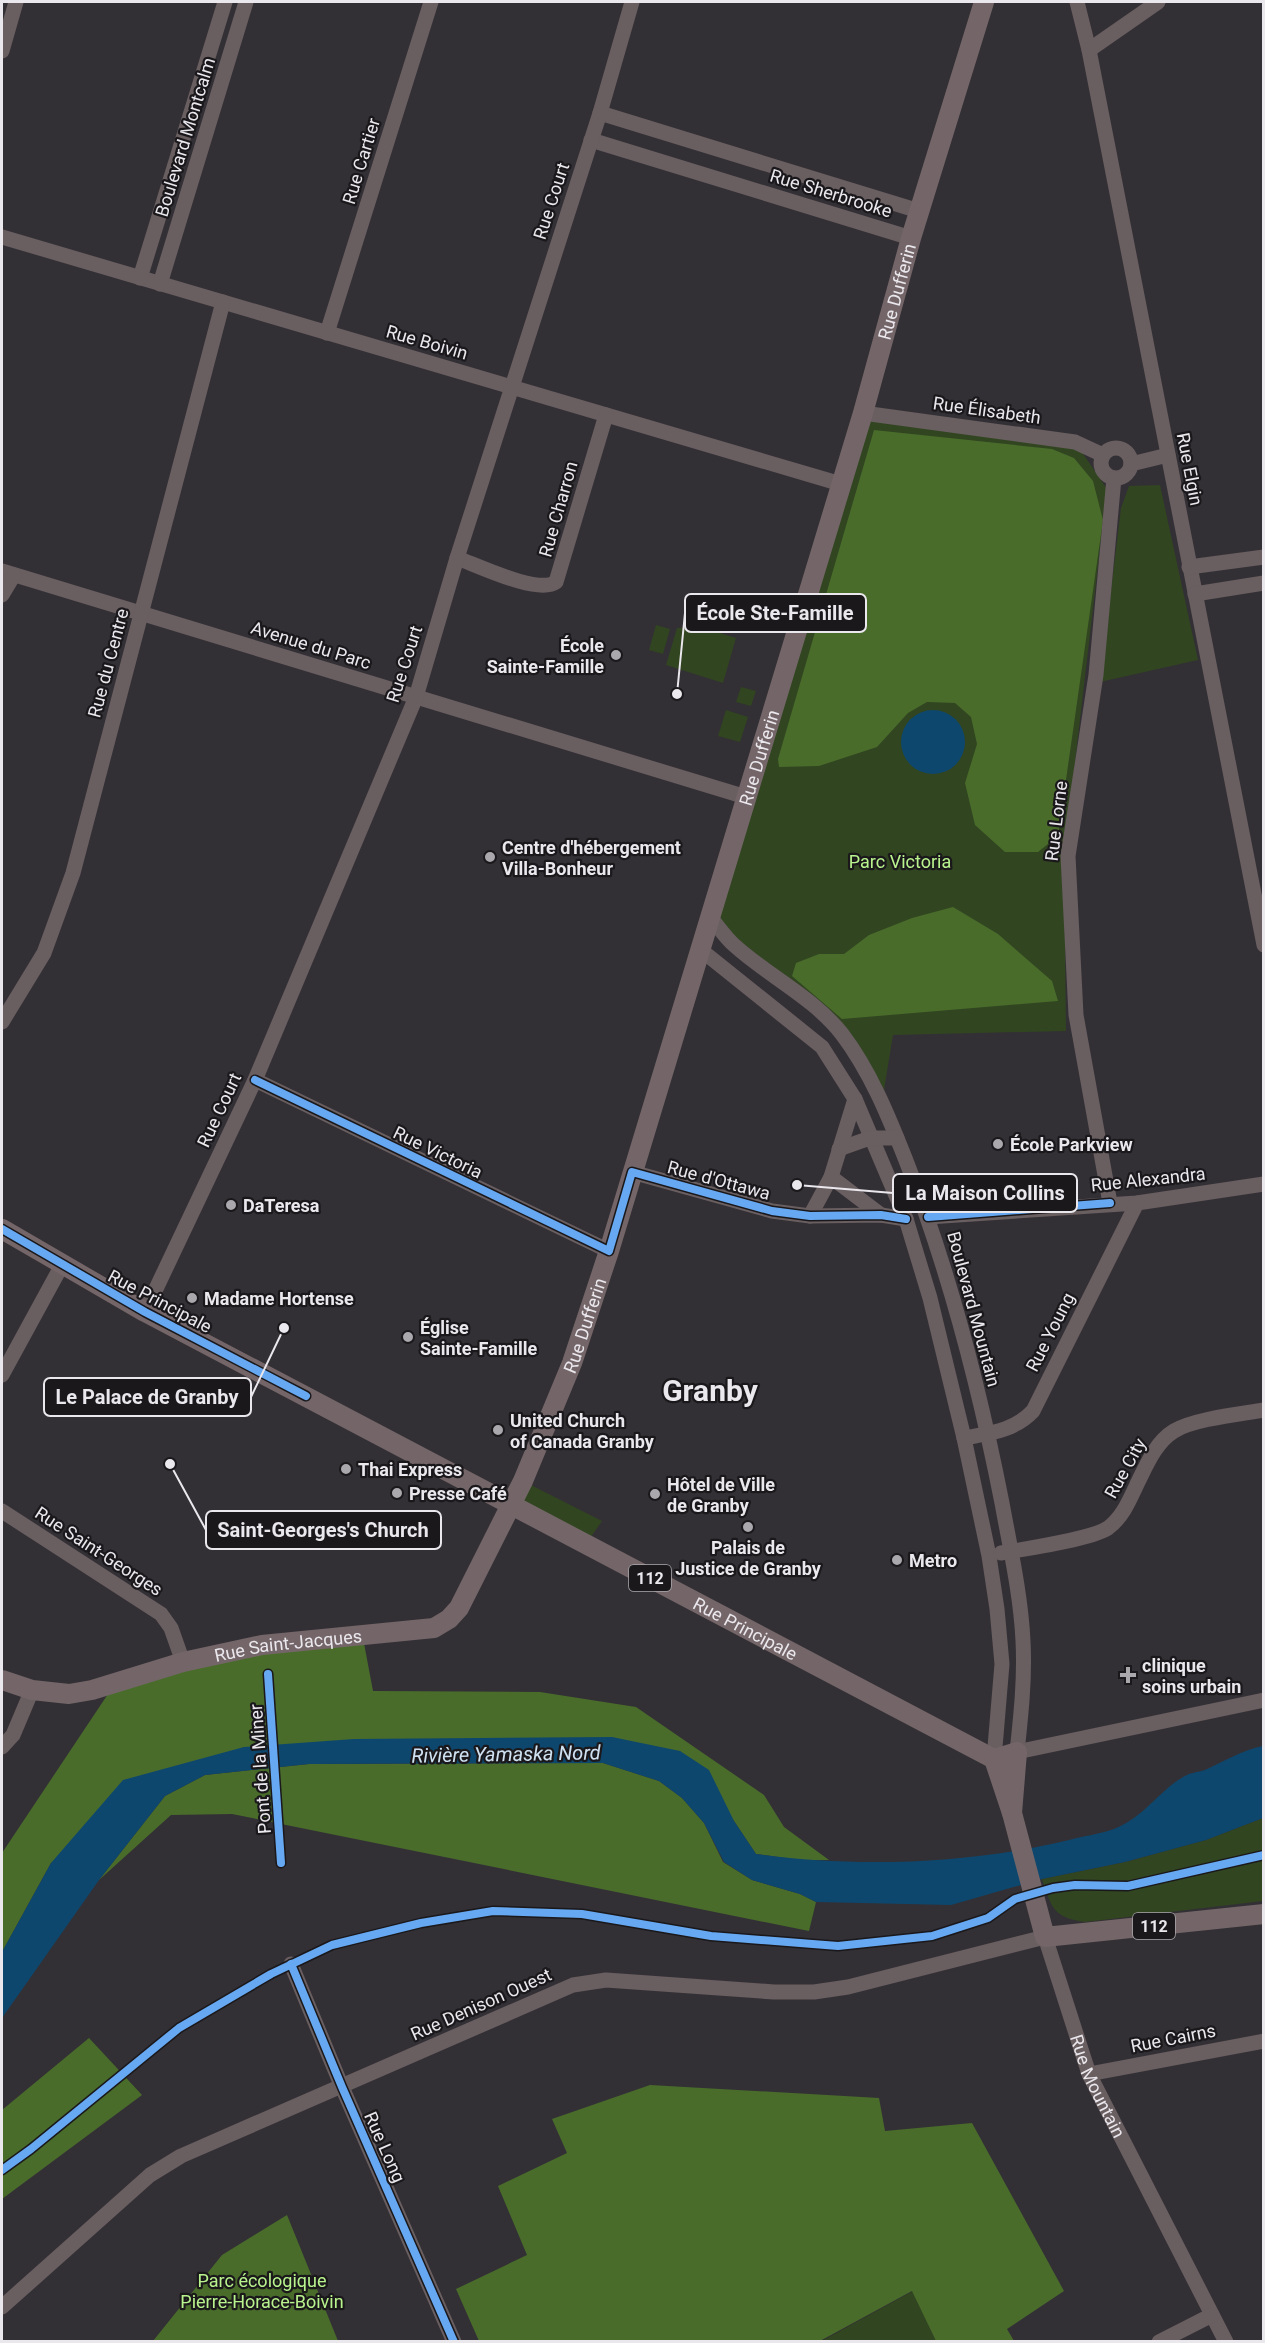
<svg xmlns="http://www.w3.org/2000/svg" width="1265" height="2343" font-family="Roboto,sans-serif">
<rect width="100%" height="100%" fill="#333035"/>
<!-- green -->
<path fill="#314521" d="M863,413l212,29 32,47 -43,367 2,175 -173,4 -9,55 -42,-63 -130,-108z
M1160,485l38,175 -98,22 21,-174 8,-22z
M656,625l14,4 -7,25 -14,-4z
M701,627l35,11 -13,45 -57,-18 11,-37z
M741,687l15,4 -5,15 -15,-4z
M726,710l22,7 -8,25 -22,-6z
M523,1481l79,40 -16,23 -75,-40z
M1263,1818v83l-178,21c-33,-5 -33,-14 -43,-43l83,-17 81,-22z
M913,2291l23,50 -116,1z"/>
<!-- forest -->
<path fill="#496c2b" d="M874,430l178,19 22,9 19,23 10,39 -45,316 -20,16h-33l-30,-27 -10,-42 12,-39 -6,-27 -16,-14 -28,-1 -19,11 -31,34 -58,19 -40,1 -1,-8z
M953,907l45,27 54,47 6,20 -216,18 -50,-43 4,-13 23,-9h25l25,-19 43,-17z
M363,1638l10,53 167,1 96,15 128,88 20,32 45,33h-29l-44,-6 -22,-33 -54,-70 -436,-4 -193,116 -49,89v-99l112,-168 69,-23z
M603,1763l56,18 23,17 22,25 19,39 29,18 48,14 16,8 -7,29 -577,-117 -61,1 -72,65 66,-84 40,-21 104,-11z
M89,2038l53,57 -140,104v-89z
M650,2085l229,13 6,33 87,-8 92,168 -57,38 7,12h-78l-24,-50 -92,50h-341l-23,-52 71,-34 -29,-69 69,-33 -15,-34z
M287,2215l51,126h-185l69,-86z"/>
<!-- water -->
<path fill="#0e476d" d="M901 742a32 32 0 1 1 64 0a32 32 0 1 1-64 0Z
M612,1737l68,14 29,19 25,51 22,33c101,14 214,10 313,-14 15,-4 31,-6 45,-11 29,-11 45,-38 69,-52 6,-4 15,-5 22,-7 20,-9 37,-20 58,-24v72l-57,22 -81,22 -83,17 -91,26 -135,-3 -16,-8 -48,-14 -28,-18 -20,-39 -22,-25 -23,-17 -56,-18 -294,1 -104,11 -40,21 -66,84 -97,138v-66l49,-89 72,-83 121,-33 110,-8z"/>
<g fill="none" stroke-linecap="round" stroke-linejoin="round">
<!-- minor -->
<g stroke="#695e60" stroke-width="15">
<path d="M1077,2l12,48 175,895"/>
<path d="M1089,50l69,-48"/>
<path d="M2,51l14,-49"/>
<path d="M600,113l319,98"/>
<path d="M591,140l320,98"/>
<path d="M2,237l839,247"/>
<path d="M140,278l85,-276"/>
<path d="M160,284l86,-282"/>
<path d="M327,333l104,-331"/>
<path d="M863,413l212,29 28,13"/>
<circle cx="1116" cy="463" r="15"/>
<path d="M1131,464l37,-9"/>
<path d="M457,558c20,7 81,37 99,24l50,-167"/>
<path d="M1189,567l75,-10"/>
<path d="M2,571l744,226"/>
<path d="M1195,594l69,-11"/>
<path d="M2,595l12,-20"/>
<path d="M710,917c8,9 15,20 24,28 34,31 79,52 108,89 28,37 46,81 63,124 44,111 74,228 97,345 8,44 19,93 21,138 2,37 -2,74 -6,111l247,-52"/>
<path d="M701,950l121,97 33,52 51,120 24,79 34,140 25,118 8,53 5,55 -8,95"/>
<path d="M2,1022l42,-69 29,-80 150,-571"/>
<path d="M255,1080l354,171"/>
<path d="M839,1149l31,-11h27"/>
<path d="M632,1172l140,39 38,5 71,-1 25,4"/>
<path d="M831,1177l50,38"/>
<path d="M1110,1203l-34,-188 -8,-159 28,-181 18,-197"/>
<path d="M810,1216l21,-39 24,-78"/>
<path d="M928,1217l209,-14 127,-19"/>
<path d="M145,1312l110,-232 161,-383 41,-139 143,-445 32,-111"/>
<path d="M2,1375l60,-110"/>
<path d="M964,1438c26,-5 50,-7 69,-27l104,-208"/>
<path d="M2,1511l159,103 10,14 12,34"/>
<path d="M1001,1553c23,-4 91,-14 107,-25 15,-11 22,-29 30,-46 9,-18 18,-40 36,-51 19,-12 67,-17 90,-21"/>
<path d="M2,1747l11,-12 19,-45"/>
<path d="M291,1964l51,123 112,255"/>
<path d="M1089,2074l175,-33"/>
<path id="s1" d="M2,2307l148,-132 31,-19 392,-171 33,-5 168,12h40l34,-5 197,-50 44,137 137,268"/>
<path d="M1159,2342l53,-27"/>
</g>
<!-- major -->
<g stroke="#746668" stroke-width="20">
<path id="s2" d="M2,1229l143,83 849,447 23,-7 -5,61"/>
<path id="s3" d="M2,1680l30,10 37,4 23,-4 91,-28 79,-17 172,-17 15,-9 10,-11 64,-127 49,-118 37,-112 254,-838 48,-175 73,-236"/>
<path d="M994,1759l18,54 33,124 219,-23"/>
</g>
<!-- cycleway casing -->
<g stroke="#1a181b" stroke-width="11">
<path id="cycleway" d="M255,1080l354,171 23,-79 140,39 38,5 71,-1 25,4
M928,1217l182,-14
M2,1229l143,83 161,84
M268,1674l13,189
M291,1964l51,123 112,255
M2,2170l29,-21 148,-121 92,-54 61,-29 89,-22 72,-12 89,3 129,22 127,10 94,-10 56,-18 27,-19 38,-11 22,-3 53,1 136,-31"/>
</g>
<!-- cycleway -->
<use href="#cycleway" stroke="#66a8f1" stroke-width="8"/>
</g>
<!-- markers -->
<g fill="#aaa7ad" stroke="#1a181b" stroke-width="2">
<circle cx="616" cy="655" r="6"/>
<circle cx="490" cy="857" r="6"/>
<circle cx="998" cy="1144" r="6"/>
<circle cx="231" cy="1205" r="6"/>
<circle cx="192" cy="1298" r="6"/>
<circle cx="408" cy="1337" r="6"/>
<circle cx="498" cy="1430" r="6"/>
<circle cx="346" cy="1469" r="6"/>
<circle cx="397" cy="1493" r="6"/>
<circle cx="655" cy="1494" r="6"/>
<circle cx="748" cy="1527" r="6"/>
<circle cx="897" cy="1560" r="6"/>
<path d="M1125 1666h6v6h6v6h-6v6h-6v-6h-6v-6h6z"/>
</g>
<g text-anchor="middle" dominant-baseline="central" stroke-width="4.5" stroke-linejoin="round" paint-order="stroke">
<!-- shield labels -->
<g fill="#1a181b" stroke="#aca9ae" stroke-width="1.5">
<rect x="629" y="1565" width="42" height="26" rx="4.5"/>
<rect x="1133" y="1913" width="42" height="26" rx="4.5"/>
</g>
<g font-size="16" font-weight="bold" fill="#eae7ed">
<text x="650" y="1578">112</text>
<text x="1154" y="1926">112</text>
</g>
<!-- street labels -->
<g font-size="18" fill="#eae7ed" stroke="#1a181b">
<text transform="translate(185 137) rotate(-73)">Boulevard Montcalm</text>
<text transform="translate(361 161) rotate(-73)">Rue Cartier</text>
<text transform="translate(831 193) rotate(17)">Rue Sherbrooke</text>
<text transform="translate(551 201) rotate(-72)">Rue Court</text>
<text stroke="none"><textPath href="#s3" startOffset="1863">Rue Dufferin</textPath></text>
<text transform="translate(427 342) rotate(16)">Rue Boivin</text>
<text transform="translate(987 410) rotate(8)">Rue Élisabeth</text>
<text transform="translate(1190 469) rotate(79)">Rue Elgin</text>
<text transform="translate(558 509) rotate(-74)">Rue Charron</text>
<text transform="translate(311 645) rotate(17)">Avenue du Parc</text>
<text transform="translate(108 663) rotate(-75)">Rue du Centre</text>
<text transform="translate(404 664) rotate(-72)">Rue Court</text>
<text stroke="none"><textPath href="#s3" startOffset="1377">Rue Dufferin</textPath></text>
<text transform="translate(1056 821) rotate(-83)">Rue Lorne</text>
<text transform="translate(219 1110) rotate(-65)">Rue Court</text>
<text transform="translate(438 1152) rotate(26)">Rue Victoria</text>
<text transform="translate(1148 1179) rotate(-6)">Rue Alexandra</text>
<text transform="translate(719 1180) rotate(15)">Rue d'Ottawa</text>
<text transform="translate(160 1301) rotate(28)">Rue Principale</text>
<text transform="translate(974 1309) rotate(75)">Boulevard Mountain</text>
<text stroke="none"><textPath href="#s3" startOffset="783">Rue Dufferin</textPath></text>
<text transform="translate(1050 1332) rotate(-63)">Rue Young</text>
<text transform="translate(1125 1468) rotate(-61)">Rue City</text>
<text transform="translate(99 1551) rotate(33)">Rue Saint-Georges</text>
<text stroke="none"><textPath href="#s2" startOffset="844">Rue Principale</textPath></text>
<text stroke="none"><textPath href="#s3" startOffset="294">Rue Saint-Jacques</textPath></text>
<text transform="translate(260 1769) rotate(-94)">Pont de la Miner</text>
<text transform="translate(481 2004) rotate(-24)">Rue Denison Ouest</text>
<text transform="translate(1173 2038) rotate(-11)">Rue Cairns</text>
<text stroke="none"><textPath href="#s1" startOffset="1300">Rue Mountain</textPath></text>
<text transform="translate(385 2147) rotate(66)">Rue Long</text>
</g>
<!-- poi labels -->
<g font-size="18" font-weight="bold" fill="#eae7ed" stroke="#1a181b" text-anchor="start">
<text x="604" y="645" text-anchor="end">École<tspan x="604" dy="21">Sainte-Famille</tspan></text>
<text x="502" y="847">Centre d'hébergement<tspan x="502" dy="21">Villa-Bonheur</tspan></text>
<text x="1010" y="1144">École Parkview</text>
<text x="243" y="1205">DaTeresa</text>
<text x="204" y="1298">Madame Hortense</text>
<text x="420" y="1327">Église<tspan x="420" dy="21">Sainte-Famille</tspan></text>
<text x="510" y="1420">United Church<tspan x="510" dy="21">of Canada Granby</tspan></text>
<text x="358" y="1469">Thai Express</text>
<text x="667" y="1484">Hôtel de Ville<tspan x="667" dy="21">de Granby</tspan></text>
<text x="409" y="1493">Presse Café</text>
<text x="748" y="1547" text-anchor="middle">Palais de<tspan x="748" dy="21">Justice de Granby</tspan></text>
<text x="909" y="1560">Metro</text>
<text x="1142" y="1665">clinique<tspan x="1142" dy="21">soins urbain</tspan></text>
</g>
<!-- park labels -->
<g font-size="18" fill="#b8f38d" stroke="#1a181b">
<text x="900" y="861">Parc Victoria</text>
<text x="262" y="2280">Parc écologique<tspan x="262" dy="21">Pierre-Horace-Boivin</tspan></text>
</g>
<!-- water labels -->
<g font-size="20" font-style="italic" fill="#d0e2f2" stroke="#1a181b">
<text transform="translate(506 1754) rotate(-1)">Rivière Yamaska Nord</text>
</g>
<!-- town labels -->
<g font-size="30" font-weight="bold" fill="#eae7ed" stroke="#1a181b">
<text x="710" y="1390">Granby</text>
</g>
</g>
<!-- callouts -->
<path fill="none" stroke="#eae7ed" stroke-width="2" d="M677 694L685 613M797 1185L893 1193M284 1328L251 1397M170 1464L206 1530"/>
<g fill="#eae7ed" stroke="#1a181b" stroke-width="2">
<circle cx="677" cy="694" r="6"/>
<circle cx="797" cy="1185" r="6"/>
<circle cx="284" cy="1328" r="6"/>
<circle cx="170" cy="1464" r="6"/>
</g>
<g fill="#1a181b" stroke="#eae7ed" stroke-width="2">
<rect x="685" y="594" width="181" height="38" rx="6"/>
<rect x="893" y="1174" width="184" height="38" rx="6"/>
<rect x="44" y="1378" width="207" height="38" rx="6"/>
<rect x="206" y="1511" width="235" height="38" rx="6"/>
</g>
<g font-size="20" text-anchor="middle" font-weight="bold" fill="#eae7ed">
<text x="775" y="620">École Ste-Famille</text>
<text x="985" y="1200">La Maison Collins</text>
<text x="147" y="1404">Le Palace de Granby</text>
<text x="323" y="1537">Saint-Georges's Church</text>
</g>
<!-- border -->
<rect width="1265" height="2343" fill="none" stroke="#eae7ed" stroke-width="6"/>
</svg>
